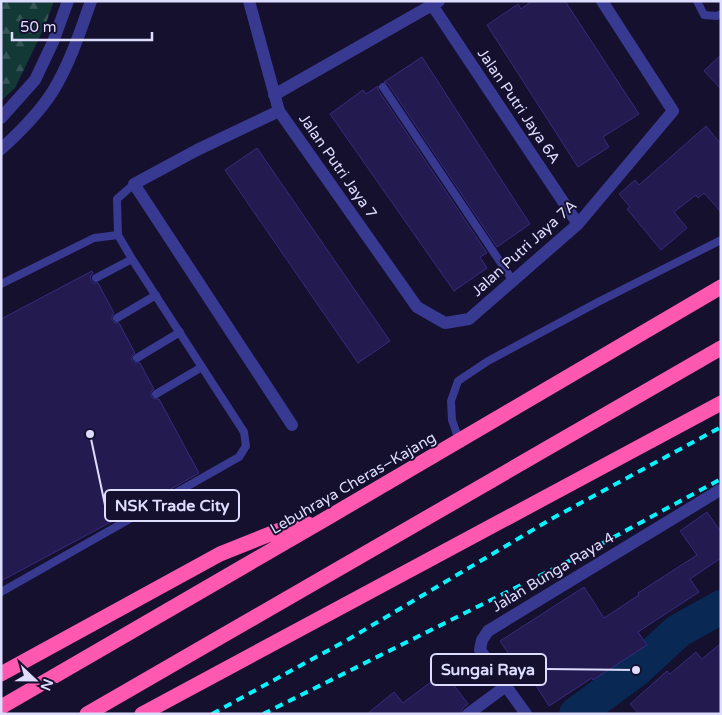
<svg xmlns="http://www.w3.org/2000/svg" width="722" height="715" font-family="'Varela Round',sans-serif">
<defs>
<pattern id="forest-firs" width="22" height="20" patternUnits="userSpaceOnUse" patternTransform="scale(1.25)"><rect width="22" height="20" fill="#123935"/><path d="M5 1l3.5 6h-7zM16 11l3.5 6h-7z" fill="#345553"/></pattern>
</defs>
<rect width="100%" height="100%" fill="#14102e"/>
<!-- forest -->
<path fill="url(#forest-firs)" d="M1,1h53l-9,25 -30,62 -14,13z"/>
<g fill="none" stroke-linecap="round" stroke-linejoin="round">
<!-- river -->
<path stroke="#092854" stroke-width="34" d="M576,714l60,-44 42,-39 43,-24"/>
</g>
<!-- building -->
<path fill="#231b50" stroke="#372b7e" d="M532,1h33l74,113 -36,23 6,10 -31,20 -91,-142 31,-21 3,5z
M721,55v34l-17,-18z
M422,57l108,167 -33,23 -109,-163 -4,-2z
M378,86v4l109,163 -7,4 7,11 -33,23 -124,-177 33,-24 3,4z
M706,126l15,18v68l-17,-19 -6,5 -2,-3 -22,17 13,16 -26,22 -34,-41 3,-2 -11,-13 16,-14 4,5z
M257,148l133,193 -32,22 -133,-193z
M92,271l1,2 -3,4 1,3 2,3h5l16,30 -2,3v4l3,3h4l16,30 -3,3v4l3,3h5l14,26 -3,3v4l3,3h5l40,74 -47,27 -151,81v-262z
M707,512l14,20v26l-31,21 9,13 -61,40 9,13 -54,35 -1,-2 -43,28 -28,-44 -5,3 -16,-24 84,-54 20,31 35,-23 -1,-2 59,-38 -17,-24z
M721,643v71h-82l-9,-10 37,-33 3,3 26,-22 6,7z
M444,672l24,32 -5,4 -3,6h-93l27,-22 9,11z"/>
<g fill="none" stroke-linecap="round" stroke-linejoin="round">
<!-- service -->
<path stroke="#383990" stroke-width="8" d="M697,1l7,14 13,1 4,-2
M383,87l130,194
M118,235l-1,-36 17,-15
M96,278l36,-19
M1,284l93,-46 24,-3 14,24 112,173 2,14 -7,11 -238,135
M117,318l39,-23
M137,358l43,-26
M156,394l46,-27
M459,440l-7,-20 -1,-19 7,-20 30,-20 110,-59 123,-62"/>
<!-- minor -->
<path stroke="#383990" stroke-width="12" d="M249,1l30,110 138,196 28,16 24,-4 109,-95 95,-113 -71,-110
M432,5l146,219
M274,95l165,-94
M279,111l-82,39 -63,34 158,241
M468,714l38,-28
M526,714l-46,-64 2,-10 6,-9 232,-141"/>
<!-- tertiary -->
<path stroke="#383990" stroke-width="12" d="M1,118l34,-38 18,-38 15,-41
M1,149c19,-17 38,-36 52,-58 17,-28 27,-59 38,-90"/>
<!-- motorway -->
<path stroke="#ff58b0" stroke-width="15" d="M1,674l219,-120 60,-24 28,-6
M1,707l321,-186 399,-234
M87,714l634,-366
M142,714l579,-311"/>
<!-- rail -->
<path stroke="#09f3ff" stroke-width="4" stroke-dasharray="8 6" stroke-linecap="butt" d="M212,714l137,-75 204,-121 168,-91
M263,714l316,-158 142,-77"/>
</g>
<g text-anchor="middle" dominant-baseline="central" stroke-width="4" stroke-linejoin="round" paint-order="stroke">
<!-- street labels -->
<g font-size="15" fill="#dfddff" stroke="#14102e">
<text transform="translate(519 106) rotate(56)">Jalan Putri Jaya 6A</text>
<text transform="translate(338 166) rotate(55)">Jalan Putri Jaya 7</text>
<text transform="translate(524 248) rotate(-42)">Jalan Putri Jaya 7A</text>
<text transform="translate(353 483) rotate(-30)">Lebuhraya Cheras–Kajang</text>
<text transform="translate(553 572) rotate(-31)">Jalan Bunga Raya 4</text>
</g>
</g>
<!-- callouts -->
<path fill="none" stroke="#dfddff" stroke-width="2" d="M90 434L105 505M636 670L546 669"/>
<g fill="#dfddff" stroke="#14102e" stroke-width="2">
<circle cx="90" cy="434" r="5"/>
<circle cx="636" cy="670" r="5"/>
</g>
<g fill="#14102e" stroke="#dfddff" stroke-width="2">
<rect x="105" y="490" width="134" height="31" rx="5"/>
<rect x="431" y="654" width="115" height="31" rx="5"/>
</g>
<g font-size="16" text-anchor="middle" font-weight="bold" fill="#dfddff">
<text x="172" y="511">NSK Trade City</text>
<text x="488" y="675">Sungai Raya</text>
</g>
<!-- border -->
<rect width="722" height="715" fill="none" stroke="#dfddff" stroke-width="5"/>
<!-- north arrow -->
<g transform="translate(35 680) rotate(112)" stroke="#14102e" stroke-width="4" paint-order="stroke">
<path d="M0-4L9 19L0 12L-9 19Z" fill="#dfddff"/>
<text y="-8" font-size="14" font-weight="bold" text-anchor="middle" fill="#dfddff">N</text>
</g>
<!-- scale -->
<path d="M12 32v8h140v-8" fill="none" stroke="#dfddff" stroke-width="2.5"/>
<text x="20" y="32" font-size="15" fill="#dfddff" stroke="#14102e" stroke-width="4" paint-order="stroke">50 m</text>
</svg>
